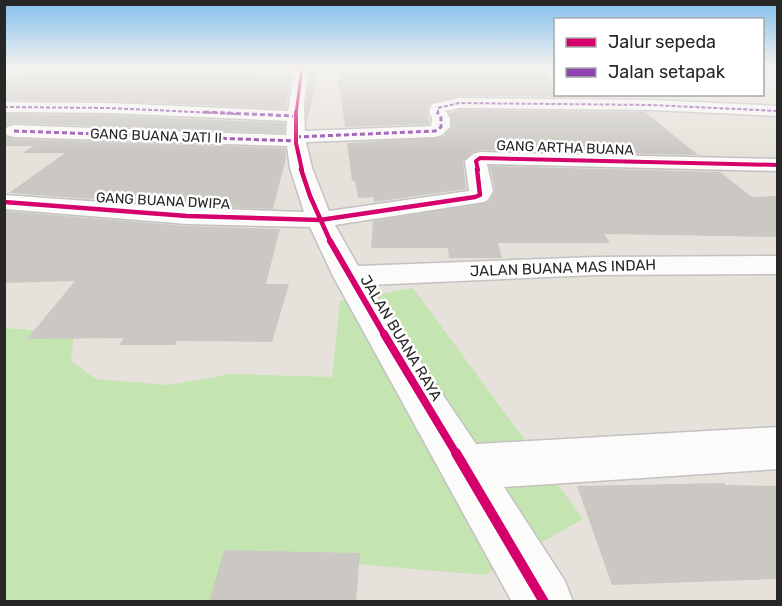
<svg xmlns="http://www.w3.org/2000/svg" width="782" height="606" font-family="Rubik,sans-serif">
<rect width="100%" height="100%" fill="#e6e2db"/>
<!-- green -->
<path fill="#c4e5b1" d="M413,288l170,231 -98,56 -155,-13 -5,39h-320l-1,-273 70,5 -3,28 25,18 72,6 63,-11 101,3 8,-76z"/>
<!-- building -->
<path fill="#cbc8c3" d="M38,68h175l8,6 70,2 -5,33 -177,-8 -105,-1v-18z
M311,68h9l-13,53 -1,-15z
M539,68l16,20v6h68l3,3 -167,-1 -29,7 -3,8 2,13 -84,3 -8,-57z
M459,110l186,2 53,43 -218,-5 -8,2 -9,9 3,28 -92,13v-5l-16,1 -3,-17h-3l-5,-38 96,-6 9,-10 -3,-14z
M4,114l105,1 176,8 -1,10 -270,-10 -10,4z
M4,135l10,4 271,9 1,10 -13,51 -86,-3 -178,-13 56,-40h-43l12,-7h-30z
M490,166l230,6 32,25 25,-1v41l-173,-3 6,9h-112l4,15h-53l-1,-10h-77l2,-27 116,-19 6,-11z
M4,211l183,15 93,3 -14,55h23l-17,58 -95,-1 -2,4h-56l5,-7 -97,1 48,-58 -71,2z
M724,483l2,2 51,1v93l-165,6 -35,-99z
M224,550l136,3 -4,49h-147z"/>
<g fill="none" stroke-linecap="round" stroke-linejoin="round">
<!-- minor casing -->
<g stroke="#c3c1c2" stroke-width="3">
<path id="minor" d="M215,68h94l-5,38 1,25 126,-5 1,-8 -3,-6 3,-8 27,-6 193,2 126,6v10l-126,-6 -193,-2 -13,3 4,7v9l-8,8 -7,2 -129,5 6,26 17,43 140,-20 -4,-30 8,-7 7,-2 298,7v12l-291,-7 6,27 -5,9 -4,2 -149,23 23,41 237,-9 183,-1v18l-183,1 -226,10 107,159 302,-17v42l-274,18 61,94 8,21h-61l-179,-326 -23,-49 -123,-3 -183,-15v-14l183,13 117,4 -14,-44 -3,-22 -273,-9 -7,-2 -2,-4 2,-4 7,-2 272,10 1,-14 -178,-8 -105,-1v-10l105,1 179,8 6,-37 -73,-2z"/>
</g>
<!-- minor -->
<use href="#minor" fill="#fbfbfa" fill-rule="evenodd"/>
<!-- quiet-far1 -->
<path stroke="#8e44ad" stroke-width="2" stroke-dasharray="4 2" stroke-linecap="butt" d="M221,68l80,2
M4,107l105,1 129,6
M438,114v-6l21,-5 193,2 126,6"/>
<!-- quiet -->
<path stroke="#8e44ad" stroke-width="3" stroke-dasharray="5 3" stroke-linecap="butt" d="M204,112l90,4
M14,131l283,10
M296,137l139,-6 6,-4v-9l-4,-6"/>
<!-- cycleway-far5 casing -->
<g stroke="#fff" stroke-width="4.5">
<path id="cycleway-far5" d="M296,114l6,-46"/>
</g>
<!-- cycleway-far4 casing -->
<g stroke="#fff" stroke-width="6">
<path id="cycleway-far4" d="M296,112v31l6,27
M478,170l-2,-9 4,-3 298,7"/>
</g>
<!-- cycleway-far3 casing -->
<g stroke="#fff" stroke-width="8">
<path id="cycleway-far3" d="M301,169l9,27 21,47
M4,202l183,14 133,4 155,-23 5,-2 -3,-26"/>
</g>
<!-- cycleway-far2 casing -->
<g stroke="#fff" stroke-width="10">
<path id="cycleway-far2" d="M330,241l55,95"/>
</g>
<!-- cycleway-far1 casing -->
<g stroke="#fff" stroke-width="11">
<path id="cycleway-far1" d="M384,334l73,121"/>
</g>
<!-- cycleway casing -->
<g stroke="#fff" stroke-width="14">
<path id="cycleway" d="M456,453l88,149"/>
</g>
<!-- cycleway-far5 -->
<use href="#cycleway-far5" stroke="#d6006c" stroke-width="3"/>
<!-- cycleway-far4 -->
<use href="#cycleway-far4" stroke="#d6006c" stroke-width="4"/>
<!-- cycleway-far3 -->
<use href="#cycleway-far3" stroke="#d6006c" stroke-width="4.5"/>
<!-- cycleway-far2 -->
<use href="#cycleway-far2" stroke="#d6006c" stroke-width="6"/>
<!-- cycleway-far1 -->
<use href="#cycleway-far1" stroke="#d6006c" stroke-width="8"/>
<!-- cycleway -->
<use href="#cycleway" stroke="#d6006c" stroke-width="10"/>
</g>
<!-- sky -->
<linearGradient id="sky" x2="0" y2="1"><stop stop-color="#81bfeb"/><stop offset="0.44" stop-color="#f4f2ef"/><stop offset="1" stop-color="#f4f2ef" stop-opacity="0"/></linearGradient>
<rect width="782" height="153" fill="url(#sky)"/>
<g text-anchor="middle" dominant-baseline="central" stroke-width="5" stroke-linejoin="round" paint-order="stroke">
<!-- far-street labels -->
<g font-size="14" fill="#272727" stroke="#fff">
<text transform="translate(156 136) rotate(2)">GANG BUANA JATI II</text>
<text transform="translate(565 148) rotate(2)">GANG ARTHA BUANA</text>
<text transform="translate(163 201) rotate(3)">GANG BUANA DWIPA</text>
</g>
<!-- street labels -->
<g font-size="15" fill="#272727" stroke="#fff">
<text transform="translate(563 268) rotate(-2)">JALAN BUANA MAS INDAH</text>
<text transform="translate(401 338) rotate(59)">JALAN BUANA RAYA</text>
</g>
</g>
<!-- border -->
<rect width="782" height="606" fill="none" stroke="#272727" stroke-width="12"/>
<!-- legend -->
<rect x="554" y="18" width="210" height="78" fill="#ffffff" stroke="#a9a9a9" stroke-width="1.5"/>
<rect x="566" y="38" width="30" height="9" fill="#d6006c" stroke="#a9a9a9" stroke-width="1.5"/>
<text x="608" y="48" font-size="18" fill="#272727">Jalur sepeda</text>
<rect x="566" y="68" width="30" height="9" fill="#8e44ad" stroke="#a9a9a9" stroke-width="1.5"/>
<text x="608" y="78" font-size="18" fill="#272727">Jalan setapak</text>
</svg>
